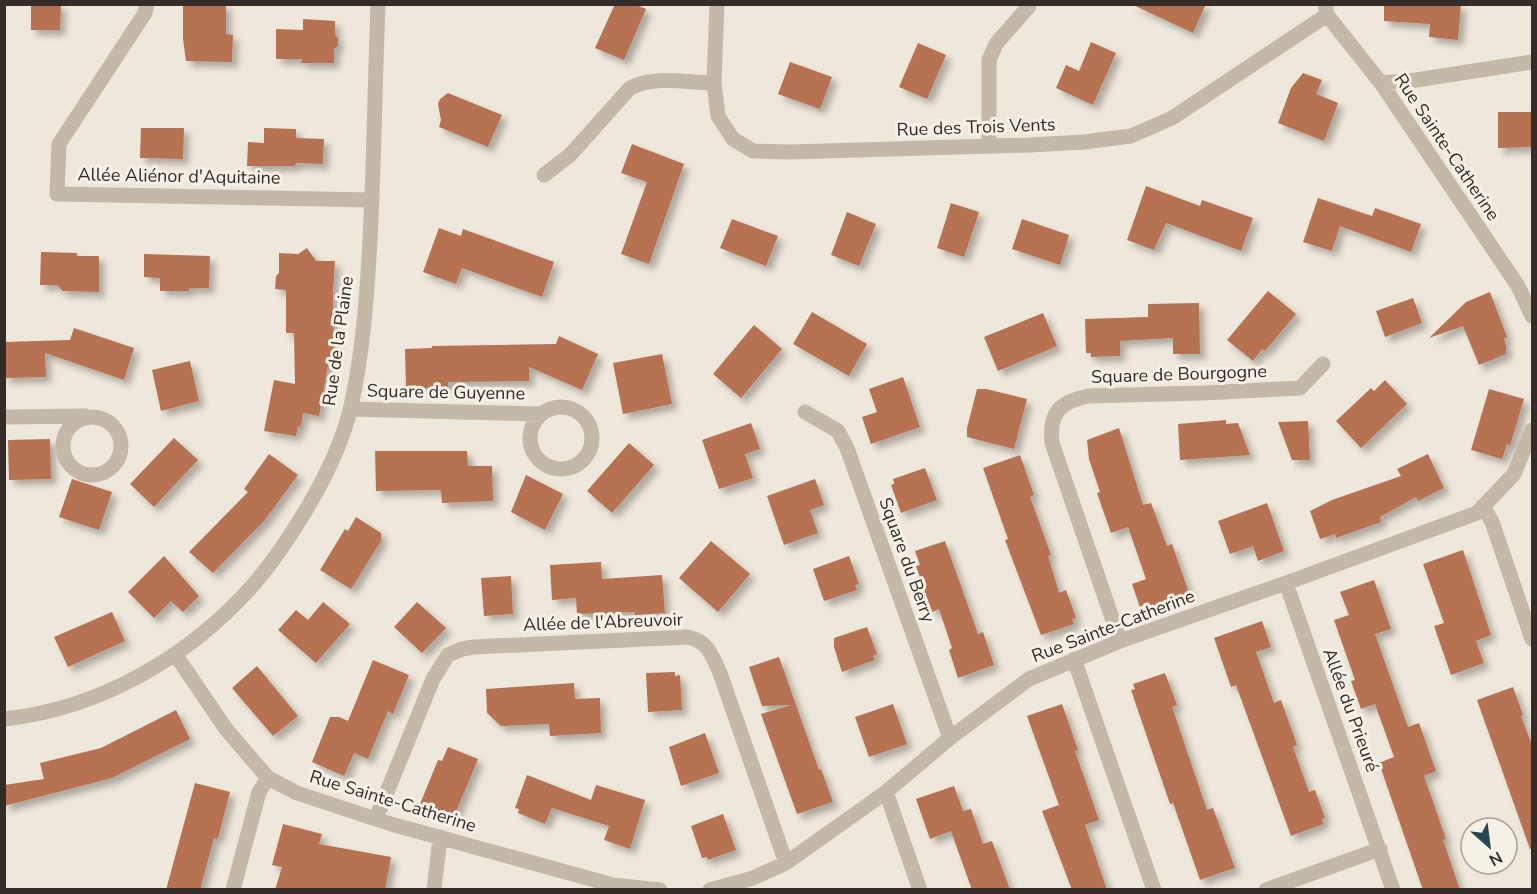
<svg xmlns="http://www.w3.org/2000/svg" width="1537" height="894" font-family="'Nunito Sans',sans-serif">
<defs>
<filter id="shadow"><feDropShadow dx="5.5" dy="5.5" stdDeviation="3" flood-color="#0004"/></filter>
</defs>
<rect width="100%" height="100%" fill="#eee7db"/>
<!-- building -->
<path fill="#b67251" filter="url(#shadow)" d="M31,4h30l-1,26h-29z
M183,4h43v30l7,1 -1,27 -46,-1 -3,-22z
M615,4h19l12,5 -22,51 -29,-12z
M1131,4h75l-13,29z
M1384,4h77l-3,36 -29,-3 1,-13 -46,-3z
M303,19l32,2v14l3,3v8l-4,3v14h-33l1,-4h-26v-30l27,1z
M1091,42l25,11 -23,52 -37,-17 10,-23 13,6z
M918,43l28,12 -19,44 -28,-12z
M790,62l42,15 -12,32 -42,-15z
M1303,73l19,7 -6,14 22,9 -14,38 -46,-18 13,-35z
M448,93l54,22 -14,32 -49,-20 2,-7 -3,-16 2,-5z
M1498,112h35v35l-35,1z
M141,128h43l-1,31 -43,-1z
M264,128l32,1v9l28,1 -1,25 -27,-1 -1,3h-48l1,-24 16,1z
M632,144l52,20 -35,100 -28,-10 26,-72 -26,-9z
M1146,186l54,20 2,-6 51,18 -12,33 -75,-28 -12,27 -27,-10z
M1318,198l54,18 3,-8 46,16 -10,28 -71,-26 -8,25 -29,-9z
M951,203l28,9 -15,45 -27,-9z
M847,212l29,12 -17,42 -28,-11z
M732,219l46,17 -12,30 -46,-18z
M1022,219l47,16 -9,30 -48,-16z
M439,228l22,8 2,-7 91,33 -12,35 -80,-29 -6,16 -33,-12z
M307,248l9,13h19l-2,30 1,69h-5l-10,56 -16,-3 -2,14 -3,-1 -2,10 -32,-5 10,-51 21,4 -1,-51h-8v-43l-11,-1 1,-13 3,-3v-20l19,1z
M41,252l36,1v3h22v36l-36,-1 -6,-6h-17z
M144,254l66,2 -1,32h-20v3h-29v-13l-16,-1z
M1268,291l28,23 -31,37 -3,-2 -9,12 -26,-21z
M1490,292l17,45 -3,2 2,7v8l-27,11 -16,-39 -34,12 37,-36z
M1413,298l9,25 -37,14 -9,-26z
M1199,303l1,51h-27v-16l-53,3v15l-29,1v-4h-5l-1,-34 63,-2v-13z
M812,312l55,32 -18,32 -56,-32z
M1043,313l14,33 -59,25 -14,-34z
M754,325l28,24 -41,49 -28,-24z
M74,328l60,20 -10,32 -79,-27 1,24 -42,1v-36l66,-2z
M559,336l39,18 -16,36 -53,-23v14l-81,1v6h-42l-1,-39 27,-1v-2l124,-2z
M662,354l10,50 -49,10 -10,-51z
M190,361l9,40 -38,10 -9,-41z
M903,377l17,50 -49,17 -9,-27 15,-5 -8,-23z
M1385,380l22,24 -46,44 -25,-27 35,-33 3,3z
M977,389h9l41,10 -13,50 -47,-12v-9z
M1489,389l35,10 -14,47 -3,-2 -5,15 -31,-9z
M1226,420v4l12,-1 12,32 -70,5 -2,-36z
M1308,421l2,39h-18l-14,-38z
M751,423l9,26 -15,5 8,24 -34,11 -17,-49z
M1119,428l24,77 8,-2 16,43 5,-2 17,49 -48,17 -9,-26 14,-5 -18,-52 -17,6 -14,-40 3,-1 -11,-33 -2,-19z
M174,438l24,22 -44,47 -24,-23z
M50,439l1,40 -42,1 -1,-40z
M629,443l25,22 -42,48 -25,-22z
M375,451h92l1,15h24l1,35 -51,2 -1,-13 -65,1z
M269,454l29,21 -34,46 -51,52 -24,-21 59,-60 -4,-3z
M1428,454l16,34 -26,13 -2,-4 -36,20 1,5 -45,16 -1,-4 -15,5 -10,-28 22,-11 69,-24 -4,-7z
M1020,455l14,40 -4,2 21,58 -3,1 11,37 7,-3 10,28 -4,1 2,5 -33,11 -36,-95 3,-1 -25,-71z
M925,468l12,32 -36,13 -10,-28 3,-1 -1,-5z
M526,475l37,19 -18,36 -34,-18z
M72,479l40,13 -13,38 -40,-13z
M815,479l9,26 -14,5 8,23 -34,12 -17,-49z
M1267,503l17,48 -26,10 -5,-15 -23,8 -12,-33z
M356,517l25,16v8l-30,48 -31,-19 25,-41 3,2z
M711,541l39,33 -32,38 -39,-34z
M945,541l33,93 5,-2 11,33 -36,13 -9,-28 3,-2 -13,-39 -7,3 -16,-46 4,-1 -5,-14z
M1463,550l28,85 -15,6 8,22 -33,12 -17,-49 10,-3 -21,-59z
M164,556l35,40 -16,16 -12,-11 -17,17 -26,-26z
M849,556l10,28 -4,1 2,5 -33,11 -11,-32z
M601,562l1,17 60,-4 3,38 -30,2v-3l-58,2 -1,-16 -24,2 -2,-35z
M511,576l2,38 -29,2 -3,-38z
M1374,580l17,49 -16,5 33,93 11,-4 17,48 -12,5 22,63 -3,1 17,50h-37l-44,-127 15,-6 -19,-53 -14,5 -10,-28 4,-1 -21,-60 15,-5 -9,-23z
M323,602l27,22 -34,39 -38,-33 18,-20 12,10z
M417,602l29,26 -24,25 -28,-26z
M112,612l13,29 -57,26 -14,-30z
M1262,621l9,26 -15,5 18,51 7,-3 16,45 -4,2 16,45 6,-2 10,28 -3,1 1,5 -32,12 -55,-151 -5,2 -17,-49z
M867,627l10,27 -4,2 2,4 -33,12 -8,-25v-9z
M779,657l40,113 2,-1 12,33 -36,12 -36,-100 30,-9 -29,1 -13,-39z
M373,660l36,15 -16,39 -5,-3 -20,48 -14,-6 -10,23 -32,-14 18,-45h9l9,4z
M257,666l41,50 -25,20 -41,-48z
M675,672v4l5,-1 2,35 -34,2 -2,-39z
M1165,673l12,32 -5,2 35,103 6,-2 22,60 -35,12 -27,-77 -3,1 -39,-114 4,-1 -2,-5z
M574,683l1,16 25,-1 1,35 -51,3 -1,-12 -48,2 -14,-13 -1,-24z
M1513,687l10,28 -2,1 12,32v100l-3,1 -53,-149z
M893,704l14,40 -38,13 -14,-40z
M1062,704l16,46 -3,1 24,69 -14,5 22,65h-35l-30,-79 17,-6 -32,-89z
M176,710l14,29 -78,39 -108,28v-21l40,-6 -4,-16 61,-15z
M705,733l14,40 -38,13 -12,-39z
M448,747l30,12 -25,60 -33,-15 18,-44 4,1z
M527,775l64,25 5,-15 49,15 -15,49 -26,-9 5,-14 -57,-18 -7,16 -27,-11 1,-4 -4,-1z
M195,783l35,9 -12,46h-4l-14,52h-34z
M954,786l9,25 8,-2 12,35 9,-3 18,49h-38l-21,-59 -21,8 -14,-40z
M723,814l13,36 -28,10 -1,-3 -5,1 -11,-32z
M283,824l39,10 -3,10 72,13 -6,33h-110l7,-23 -10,-2z"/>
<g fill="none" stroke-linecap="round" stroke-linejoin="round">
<!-- street -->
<path stroke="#c4b8a9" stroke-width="15" d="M147,4l-2,9 -86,131 -2,50 315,6
M717,4l-3,79 4,33 15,23 20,12 37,1 240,-7 54,-3 47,-6 41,-18 155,-103
M1325,4l2,11 54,68 137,203 14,30
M1381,83l35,-3 116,-18
M989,146v-86l7,-16 33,-38
M544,175l26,-20 60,-67c24,-13 57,-5 84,-5
M530 438a31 31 0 1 1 62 0a31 31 0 1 1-62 0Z
M350,409l191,5
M805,412l33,19 9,17 103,290
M63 446a29 29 0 1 1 58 0a29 29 0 1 1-58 0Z
M4,417l81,-1
M1483,506l9,16 40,117
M1286,583l107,307
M1120,641l-68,-198c-3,-30 7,-41 36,-47l114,-3 98,-5 23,-24
M175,654l51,75 42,49 29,15 94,31 222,61 47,5
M1074,659l80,231
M4,719c96,-10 187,-63 250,-135 19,-22 37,-49 52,-74 19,-32 37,-68 45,-104 12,-54 16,-111 19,-166 4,-78 5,-157 8,-236
M886,792l34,98
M376,819l57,-140 15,-24 14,-6 12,-2 214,-10c20,4 24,19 32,36l66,190
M233,890l26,-98 9,-14
M434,890l6,-53
M710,890l43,-12 33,-15 100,-71 64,-54 79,-59 91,-38 166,-58 191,-70 37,-39 18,-44
M1266,890l114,-41"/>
</g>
<g text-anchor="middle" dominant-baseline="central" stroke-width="6" stroke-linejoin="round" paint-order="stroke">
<!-- street labels -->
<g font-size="18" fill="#332c28" stroke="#f6f1e7">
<text transform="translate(976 127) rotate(-2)">Rue des Trois Vents</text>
<text transform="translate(1447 147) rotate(56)">Rue Sainte-Catherine</text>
<text transform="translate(179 176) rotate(1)">Allée Aliénor d'Aquitaine</text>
<text transform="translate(338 341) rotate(-82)">Rue de la Plaine</text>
<text transform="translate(1179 374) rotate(-2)">Square de Bourgogne</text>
<text transform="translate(446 392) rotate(1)">Square de Guyenne</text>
<text transform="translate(907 560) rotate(70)">Square du Berry</text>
<text transform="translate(603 622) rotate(-2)">Allée de l'Abreuvoir</text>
<text transform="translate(1113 626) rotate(-21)">Rue Sainte-Catherine</text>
<text transform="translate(1351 710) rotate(70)">Allée du Prieuré</text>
<text transform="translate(393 801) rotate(17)">Rue Sainte-Catherine</text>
</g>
</g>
<!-- border -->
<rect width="1537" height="894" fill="none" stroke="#332c28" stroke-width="12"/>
<!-- north arrow -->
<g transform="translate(1489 846) rotate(152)"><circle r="28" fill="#f6f1e7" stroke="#a8a29b" stroke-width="1.5"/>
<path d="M0-4.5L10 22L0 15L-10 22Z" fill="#23484f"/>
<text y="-9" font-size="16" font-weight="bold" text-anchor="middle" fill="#332c28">N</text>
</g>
</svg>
